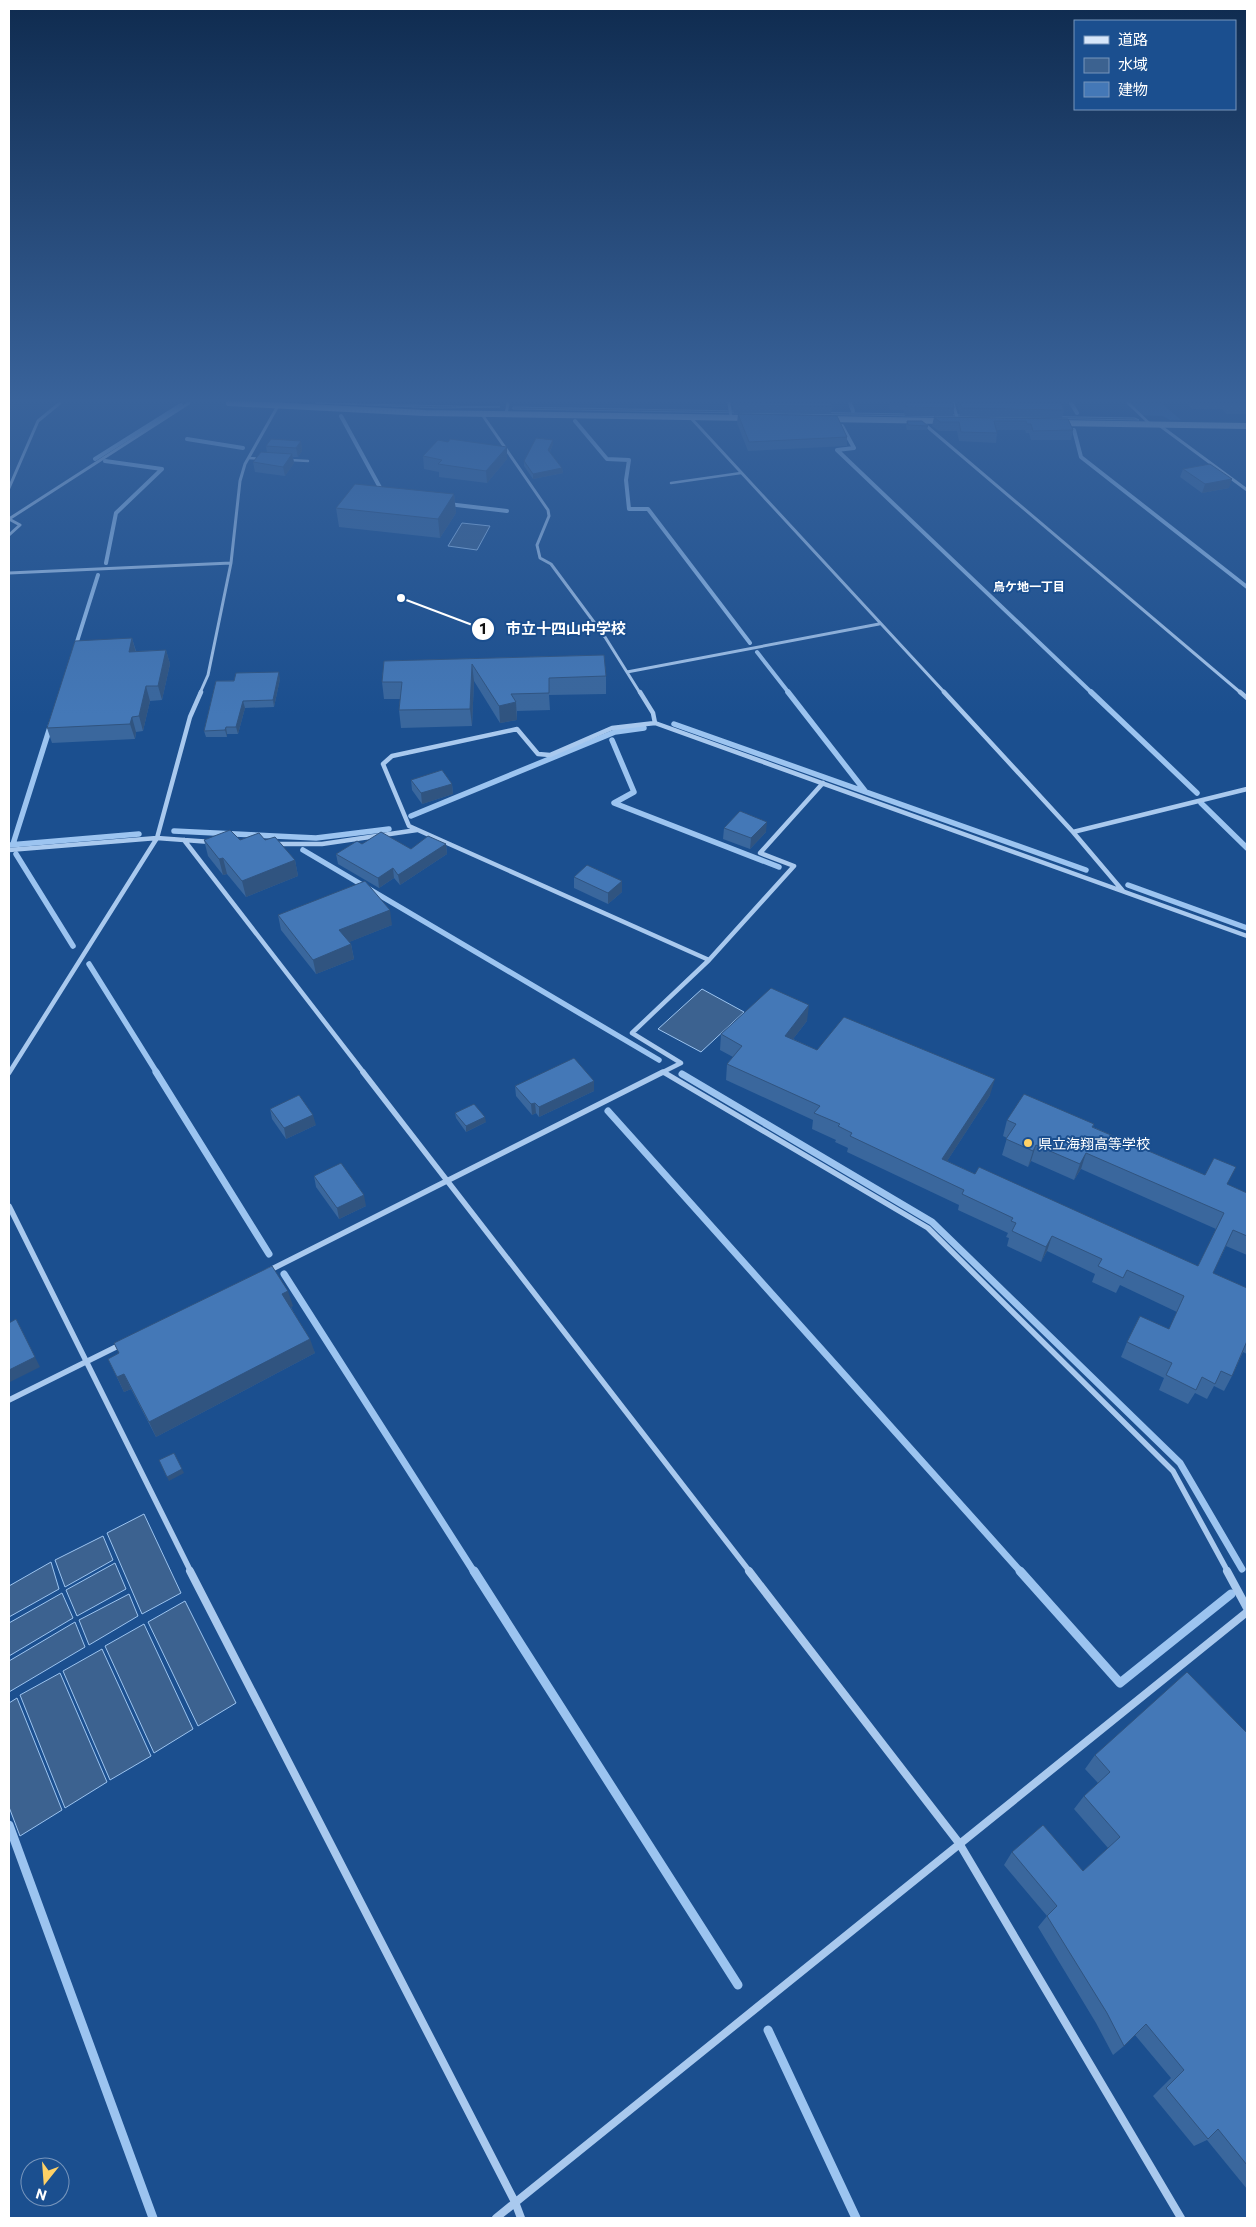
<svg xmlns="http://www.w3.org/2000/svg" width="1256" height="2227" font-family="Commissioner,'Noto Sans JP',sans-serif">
<rect width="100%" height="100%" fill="#1b4f8f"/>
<!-- green -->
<path fill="#2e69ad" d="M1125,403h36l20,17h-11l-7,-4 -24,-1z"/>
<!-- water -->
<path fill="#3c6290" stroke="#9cc4f0" d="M315,403l185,4 -60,1z
M513,407l622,11 4,2 -626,-11z
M462,523l28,3 -13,24 -29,-4z
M702,989l42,23 -43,40 -43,-23z
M144,1514l37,79 -39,21 -35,-81z
M103,1536l10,24 -48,27 -10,-27z
M51,1562l8,27 -50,28v-31z
M115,1563l11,26 -49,27 -11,-26z
M62,1593l11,25 -64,38v-33z
M129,1594l9,22 -49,29 -10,-25z
M185,1601l51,102 -38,23 -50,-104z
M75,1622l10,25 -76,45v-31z
M144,1624l49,105 -39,24 -49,-107z
M102,1649l49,107 -41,24 -47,-109z
M60,1673l47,109 -42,26 -45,-113z
M17,1698l45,112 -42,26 -11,-29v-104z"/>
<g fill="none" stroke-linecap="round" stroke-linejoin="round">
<!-- stream-far3 -->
<path stroke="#9cc4f0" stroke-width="4" d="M850,403l3,8
M1071,403l6,10
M341,416l42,77
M575,421l32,38 22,1 -3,20 3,29h19l102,134
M842,426l12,22 -17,2 255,243
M1074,430l7,27 166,130
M187,439l56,9
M95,459l86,-54
M105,461l57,8 -46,44 -10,50
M448,504l59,7
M75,648l23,-73
M757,652l32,41"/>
<!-- stream-far2 -->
<path stroke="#9cc4f0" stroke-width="5.5" d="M788,692l77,99
M1091,692l106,101
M674,724l412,146
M612,740l22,52 -20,11 165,64
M1201,803l46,45
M411,816l204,-84 29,-4
M174,831l142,7 73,-9
M13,844l38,-120
M9,845l130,-11
M303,850l356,210
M16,854l57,92
M1128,885l119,43
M89,964l68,109"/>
<!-- stream-far1 -->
<path stroke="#9cc4f0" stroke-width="7" d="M156,1072l113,182
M682,1074l250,148 248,241 62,106
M608,1111l413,461
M284,1274l190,298"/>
<!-- stream -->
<path stroke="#9cc4f0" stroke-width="9" d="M474,1571l264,414
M1020,1571l100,112 111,-89
M9,1825l144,393
M768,2030l88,188"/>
<!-- service -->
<path stroke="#a9c9ee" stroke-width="2.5" d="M1128,403l23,22
M249,458l12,1
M290,460l18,1
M671,483l70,-10"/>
<!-- minor-far3 -->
<path stroke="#a9c9ee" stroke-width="3" d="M729,403l2,14
M953,403l5,18
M481,413l67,97 1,6 -12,29 3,13 11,6 54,73 35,56
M506,414l2,-11
M690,417l255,276
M923,423l318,270
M1159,425l88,65
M9,488l29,-67 22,-18
M9,519l180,-116
M9,519l11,6 -11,10
M9,573l222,-10
M627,672l252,-48
M200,693l8,-18 23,-112 9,-82 5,-17 34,-60"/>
<!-- minor-far2 -->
<path stroke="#a9c9ee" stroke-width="4.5" d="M640,692l13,21 2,10 592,213
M944,692l129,140 50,59
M1240,692l7,6
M655,723l-43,5 -62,27 -12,-1 -21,-25 -125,27 -9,8 26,62 300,134
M1073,832l174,-43
M184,840l180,233
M274,844h48l95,-14
M9,850l148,-12 54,4
M9,1073l148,-235 33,-121 11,-25
M661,1073l20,-10 -49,-30 77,-73 85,-94 -34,-13 63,-70"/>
<!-- minor-far1 -->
<path stroke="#a9c9ee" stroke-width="5.5" d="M363,1072l387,500
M665,1073l263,155 245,243 55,101
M9,1206l182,366
M268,1271l395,-199
M9,1400l113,-56"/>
<!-- minor -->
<path stroke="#a9c9ee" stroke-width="8" d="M190,1571l325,631 6,16
M749,1571l210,272 222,375
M1227,1571l20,37
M496,2218l751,-606"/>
<!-- secondary -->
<path stroke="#d6e6fa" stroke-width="6" d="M229,403l196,10 325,5
M825,419l120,2
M1057,423l190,3"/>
</g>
<!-- wall -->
<path fill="#3a679d" d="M732,403h98l2,3 -1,8 -97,-1z
M889,403h64l1,5 -1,8h-48l-2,-6h-13z
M957,403h104l3,7 -2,8 -102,-2z
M1188,403h59v11h-21l-3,-5h-32z
M738,414l109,23v9l-99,5 -11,-28z
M934,417l134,2 5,11 -2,10h-40l-2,-7h-3l-1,-3h-29l1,3 -1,10 -37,-2 -2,-10h-18l-7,-5z
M907,421l21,5 -1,4h-20l-1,-4z
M553,440v4l-3,8 12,16 1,5 -30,6 -9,-13v-5z
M301,441l1,10 -4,6h-5l1,6 -9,13 -30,-4 -2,-10 14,-9 -1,-7z
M448,442l59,17 -20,24 -48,-6v-5l-15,-3 -1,-13z
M1183,469l46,19 -27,5 -22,-16z
M454,494l2,19 -16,25 -101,-11 -3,-19z
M132,638l4,13 30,-1 4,14 -8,36 -12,1 -7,30 -7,1 -1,7 -83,4 -5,-15z
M604,655l2,21v18l-57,1 1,15 -33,1v9l-17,3 -26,-42 -2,45 -71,2 -2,-18 1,-11h-16l-2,-17 2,-21z
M280,679l-6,28 -29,1 -7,26h-11v3h-21l-2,-6 12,-50z
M411,780l41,4 1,10 -31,10 -10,-14z
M724,828l42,4 -16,17 -27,-10z
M204,840h61l30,20 3,16 -52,21 -19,-23 -4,1 -15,-19z
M362,844l49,5 35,-5 1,10 -47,31 -6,-7 -15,10 -41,-24 -2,-10z
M574,877l48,15 -14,12 -34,-16z
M278,915l114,10 -43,17 2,2 3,15 -38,15 -35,-44z
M807,1021l-14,18 24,11 173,45 -43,66 28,13 223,92 18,-37 -135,-60 -7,11 -43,-19 -3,6 -26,-12 5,-17 -4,-2 4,-16 87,4 -1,3 154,66v62l-21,-9 -13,27 34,15v66l-4,-2 -11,24 -8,15 -10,-5 -7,13 -12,-6 -7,11 -29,-14 5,-12 -43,-21 6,-15 42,-13 8,-17 -57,-27 -4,8 -24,-11 3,-8 -48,-23 -6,11 -34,-16 2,-8 -3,-1 2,-4 -50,-23 1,-5 -112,-53 1,-4 -13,-6 1,-2 -24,-11 1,-9 -87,-40 1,-16 6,-7 -13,-7 1,-16z
M594,1081v10l-55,26 -3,-4 -4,2 -16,-19 -1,-10z
M270,1109l46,16 -30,14 -14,-20z
M455,1113l31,9 -20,10 -10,-14z
M314,1176l52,30 -27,13 -23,-32z
M293,1306l-2,1 24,46 -159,84 -25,-48 -7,3 -16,-33 11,-6 -5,-10z
M1247,1733v456l-40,-49 -13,6 -41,-50 18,-18 -36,-43 -11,11 -11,9 -17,-32 -58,-96 9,-11 -43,-51 8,-13 71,19 25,-23 -34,-39 10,-13 14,-13 -13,-14 10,-14z"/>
<!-- shaded-wall -->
<path fill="#305480" d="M9,403h9l-9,6z
M553,440v4l-5,11v-5z
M301,441l1,10 -4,6 -2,-9z
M507,447v12l-20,24 -1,-12z
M292,454l2,9 -9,13 -2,-9z
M562,468l1,5 -30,6v-5z
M1232,479l-3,9 -27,5 3,-9z
M454,494l2,19 -16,25 -2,-19z
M132,638l4,15 -7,-1z
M166,650l4,14 -8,36 -4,-14z
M472,664l2,17 -2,45 -2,-17z
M279,672l1,7 -6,28 -1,-7z
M146,686l4,15 -7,30 -4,-15z
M243,701l2,7 -7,26 -2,-7z
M516,702l1,18 -17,3 -1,-17z
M132,717l4,15 -1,7 -5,-15z
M226,727l1,7v3l-2,-7z
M452,784l1,10 -31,10 -1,-11z
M767,822l-1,10 -16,17 1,-11z
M446,844l1,10 -47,31 -2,-10z
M223,858l4,16 -4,1 -4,-16z
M295,860l3,16 -52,21 -4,-16z
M393,868l1,10 -15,10 -1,-10z
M622,881v11l-14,12v-11z
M390,910l2,15 -50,20 -3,-15z
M351,944l3,15 -38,15 -3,-14z
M809,1005l-2,16 -24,31 2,-16z
M995,1079l-5,16 -52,80 4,-16z
M594,1081v10l-55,26v-10z
M535,1103l1,10 -4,2 -1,-11z
M313,1115l3,10 -30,14 -2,-11z
M485,1117l1,5 -20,10v-6z
M1036,1145l-5,16 -3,6 5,-16z
M1086,1153l-5,16 -7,11 6,-16z
M364,1195l2,11 -27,13 -2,-11z
M1052,1236l-5,15 -6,11 5,-15z
M288,1291l5,15 -6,3 -5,-15z
M16,1319l24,48 -30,15 -1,-3v-9z
M310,1339l5,14 -159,84 -7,-15z
M124,1374l7,15 -7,3 -7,-15z
M182,1469l2,4 -15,8 -2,-4z"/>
<!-- building -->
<path fill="#4478b7" stroke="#305480" d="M734,403h96l2,3 -98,-1z
M905,403h48l1,5 -48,-1z
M960,403h101l3,7 -102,-2z
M738,414l99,2 10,21 -98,5z
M934,417l134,2 5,11 -40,1 -2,-7h-4l-1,-3h-32l3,12 -36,-1 -2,-10h-19z
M907,421h15l6,5 -20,-1z
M536,438l17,2 -5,10 14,18 -29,6 -9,-13z
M271,439l30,2 -5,7 -30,-2z
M450,439l57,8 -21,24 -48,-7 4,-4 -19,-4 15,-16 10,2z
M261,452l31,2 -9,13 -30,-5z
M1210,464l22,15 -27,5 -22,-15z
M355,484l99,10 -16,25 -102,-11z
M132,638l-3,14 37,-2 -8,36h-12l-7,30 -7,1 -2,7 -83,4 28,-87z
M604,655l2,21 -57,2v15l-38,1 5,8 -17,4 -27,-42 -2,45 -71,1 3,-28h-20l2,-21z
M279,672l-6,28 -30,1 -7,26h-10l-1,3 -21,1 12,-50h18l2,-8z
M442,770l10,14 -31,9 -10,-13z
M740,811l27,11 -16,16 -27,-10z
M230,830l10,10 19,-7 6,7 10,-3 20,23 -53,21 -19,-23 -4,1 -15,-19z
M381,832l30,17 17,-13 18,8 -48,31 -5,-7 -15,10 -42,-24 21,-13 5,3z
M587,865l35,16 -14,12 -34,-16z
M365,881l25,29 -51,20 12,14 -38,16 -35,-45z
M771,988l38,17 -24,31 32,14 27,-33 151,62 -53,80 33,15 4,-7 219,99 26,-53 -138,-60 -6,11 -44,-19 -3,6 -27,-12 10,-15 -9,-4 17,-26 70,30 -2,3 113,48 9,-17 22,9 -9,17 20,9v43l-14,-6 -20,43 34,15v53l-15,35 -11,-5 -6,13 -13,-7 -6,13 -30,-15 6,-12 -45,-21 13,-26 29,13 15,-33 -57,-26 -4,8 -25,-12 4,-7 -50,-23 -6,11 -34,-16 4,-8 -5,-2 2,-3 -51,-24 2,-4 -114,-54 2,-3 -14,-7 2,-2 -26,-11 6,-7 -93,-42 15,-18 -21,-12z
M574,1058l20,23 -55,26 -4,-4 -4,1 -16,-18z
M299,1095l14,20 -29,13 -14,-19z
M474,1104l11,13 -19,9 -11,-13z
M341,1163l23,32 -27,13 -23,-32z
M272,1266l16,25 -6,3 28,45 -161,83 -25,-48 -7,3 -9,-18 11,-6 -5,-10z
M16,1319l19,38 -26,13v-47z
M174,1453l8,16 -15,8 -8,-17z
M1187,1672l60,61v432l-29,-36 -10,10 -42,-51 18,-18 -38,-46 -22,22 -17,-33 -60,-97 10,-10 -45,-54 31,-27 40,46 37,-34 -36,-41 26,-24 -15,-17z"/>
<!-- sky -->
<linearGradient id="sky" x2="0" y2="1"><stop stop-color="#0f2b4f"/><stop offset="0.56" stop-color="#39639b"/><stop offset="1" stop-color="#39639b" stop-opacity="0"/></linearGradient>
<rect width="1256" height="715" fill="url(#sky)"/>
<!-- markers -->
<circle fill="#ffd166" stroke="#1b4f8f" stroke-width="2" cx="1028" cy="1143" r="5"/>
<g text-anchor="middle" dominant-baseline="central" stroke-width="4" stroke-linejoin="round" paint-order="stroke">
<!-- far-neighbourhood labels -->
<g font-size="12" font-weight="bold" fill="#fff" stroke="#1b4f8f">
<text x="1029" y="586">鳥ケ地一丁目</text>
</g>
<!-- poi labels -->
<g font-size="14" fill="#fff" stroke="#1b4f8f" text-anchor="start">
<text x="1038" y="1143">県立海翔高等学校</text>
</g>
</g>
<!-- callouts -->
<path fill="none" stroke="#fff" stroke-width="2" d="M401 598L483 629"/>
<g fill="#fff" stroke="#1b4f8f" stroke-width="2">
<circle cx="401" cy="598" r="5"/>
<circle cx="483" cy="629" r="12"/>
</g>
<g font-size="15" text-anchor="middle" font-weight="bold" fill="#111">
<text x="483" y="634">1</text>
</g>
<g font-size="15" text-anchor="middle" font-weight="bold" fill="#fff" stroke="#1b4f8f" stroke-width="4" stroke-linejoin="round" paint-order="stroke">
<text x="566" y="634">市立十四山中学校</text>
</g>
<!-- border -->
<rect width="1256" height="2227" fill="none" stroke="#ffffff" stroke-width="20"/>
<!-- legend -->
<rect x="1074" y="20" width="162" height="90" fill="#1b4f8f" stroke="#7695bc"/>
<rect x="1084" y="36" width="25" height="8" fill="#d6e6fa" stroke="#7695bc"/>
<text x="1118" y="45" font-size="15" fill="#ffffff">道路</text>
<rect x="1084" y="58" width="25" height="15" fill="#3c6290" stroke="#7695bc"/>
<text x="1118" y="70" font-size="15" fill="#ffffff">水域</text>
<rect x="1084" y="82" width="25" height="15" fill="#4478b7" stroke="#7695bc"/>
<text x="1118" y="95" font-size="15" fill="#ffffff">建物</text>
<!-- north arrow -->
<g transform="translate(45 2182) rotate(197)"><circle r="24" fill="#1b4f8f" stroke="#7695bc"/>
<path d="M0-4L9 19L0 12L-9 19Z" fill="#ffd166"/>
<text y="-8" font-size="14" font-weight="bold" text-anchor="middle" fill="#ffffff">N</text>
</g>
</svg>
